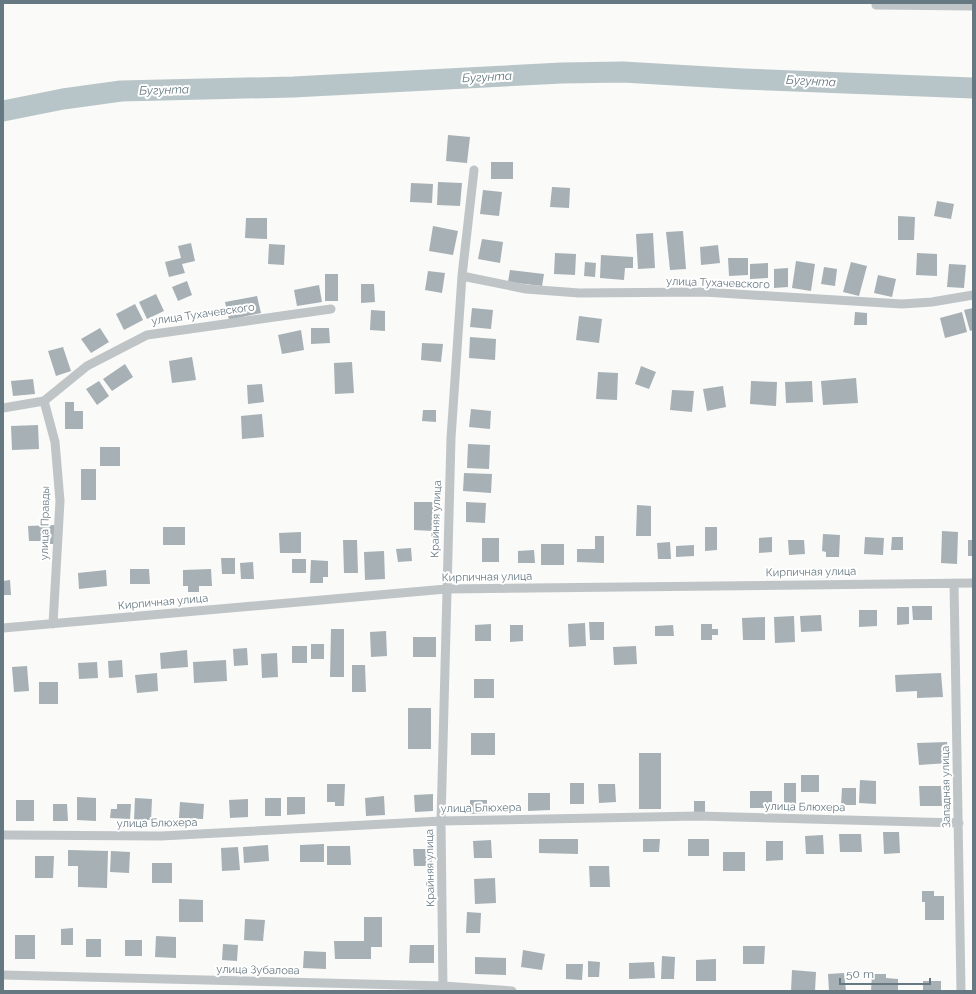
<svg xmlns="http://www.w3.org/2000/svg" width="976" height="994" font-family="Raleway,sans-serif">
<rect width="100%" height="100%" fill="#fafaf8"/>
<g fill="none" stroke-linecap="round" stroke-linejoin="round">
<!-- river -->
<path stroke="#b8c5c8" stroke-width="21" d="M3,111l60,-12 58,-8 172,-4 269,-14 61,-1 120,7 230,9"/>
</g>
<!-- building -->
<path fill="#a6b0b5" d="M448,135l22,2 -3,26 -21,-2z
M491,162h22v17h-22z
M438,182l24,1 -2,23 -23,-1z
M411,183l22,1 -1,19 -22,-1z
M552,187l18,1 -1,20 -19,-1z
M483,190l19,2 -3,24 -19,-2z
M937,201l17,3 -3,15 -17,-3z
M898,216l17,1 -1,23h-16z
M246,218h21v21l-22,-1z
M433,226l25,5 -5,24 -24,-4z
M683,231l3,38 -16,1 -4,-38z
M653,233l2,35 -17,1 -2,-35z
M482,239l21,3 -3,21 -22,-4z
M191,243l4,18 -13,3 3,9 -16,4 -4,-15 16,-4 -3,-12z
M269,244l16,1 -1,20 -16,-1z
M718,245l2,18 -19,2 -1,-18z
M555,253l21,1 -1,21 -21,-1z
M917,253l20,1v22l-21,-1z
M601,255l32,2v11h-8l-1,12 -24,-2z
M728,258h20v17l-19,1z
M796,261l19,3 -4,27 -19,-3z
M585,262l11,1 -1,14 -11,-1z
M851,262l16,4 -8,30 -16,-4z
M768,263v15l-18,1v-15z
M949,264l17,1 -2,23 -17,-1z
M824,267l13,2 -2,17 -14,-2z
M788,268v19l-14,1v-19z
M510,270l34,4 -2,12 -34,-4z
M428,271l17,2 -3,20 -17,-3z
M325,274h13v27h-13z
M878,275l18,4 -4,18 -18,-4z
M187,281l5,14 -14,6 -6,-14z
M361,284h13l1,18 -14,1z
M319,285l3,17 -25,4 -3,-16z
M156,294l8,17 -17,8 -8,-17z
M257,296l4,17 -32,7 -4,-18z
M135,304l8,16 -19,10 -8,-16z
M472,308l21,2 -2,19 -21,-2z
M973,308v22l-3,1 -6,-21z
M371,310l14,1v20l-15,-1z
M855,312l12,1v12h-13z
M962,312l5,20 -22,6 -5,-20z
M579,316l23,3 -3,24 -23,-3z
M100,328l9,14 -18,11 -10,-14z
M311,328h18l1,15 -19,1z
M301,330l3,20 -22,4 -4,-19z
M470,337l26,2 -1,21 -26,-2z
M422,343l21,1 -2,18 -20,-2z
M63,347l8,24 -15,5 -8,-25z
M192,357l4,23 -24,3 -3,-22z
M352,362l2,31 -19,1 -1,-31z
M125,364l8,13 -21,14 -9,-12z
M641,366l15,6 -7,17 -14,-5z
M598,372l20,1 -1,27 -21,-1z
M856,378l2,25 -35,2 -2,-24z
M33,379l2,15 -22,2 -2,-15z
M99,381l10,15 -12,9 -11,-16z
M751,381l26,1 -1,24 -26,-2z
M812,381l1,21 -27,1 -1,-21z
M262,384l2,18 -16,2 -1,-19z
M723,386l3,21 -19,4 -4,-22z
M672,390l22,1 -2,21 -22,-2z
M65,402h9v9h9v18h-18z
M471,409l20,2 -1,18 -21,-2z
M423,410h13v12l-14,-1z
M262,414l2,23 -22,2 -1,-23z
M38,425l1,24 -27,1 -1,-24z
M468,444l22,1 -1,24 -22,-1z
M100,447h20v19h-20z
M81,469h15v31h-15z
M464,473l28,1 -1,19 -28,-2z
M414,502h20l-1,29 -19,-1z
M466,502l20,1 -1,20 -19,-1z
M637,505l14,1v30h-15z
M54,525v19h-13v-3h-12l-1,-15z
M163,527h22v18h-22z
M705,527h12v23l-12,1z
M942,531l16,1 -1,32 -16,-1z
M301,532v21h-21l-1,-20z
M823,534l17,1 -1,22h-13v-5l-4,-1z
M595,536h9v27l-27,-1v-13h18z
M772,537v15l-13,1v-15z
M865,537l19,1 -1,17 -19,-1z
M892,537h11v13h-12z
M482,538h17v24h-17z
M343,540h14l1,33h-14z
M788,540h16l1,14 -16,1z
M968,540h5v16h-5z
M670,542l1,17h-13l-1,-16z
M541,544h23v21h-23z
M694,545v11l-18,1v-11z
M411,548l1,13 -14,1 -2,-13z
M534,550l1,13h-17v-12z
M384,551l1,28 -20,1 -1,-28z
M221,558h14v16h-13z
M292,559h14v14h-14z
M311,560l17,1v16h-5v6h-13z
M253,562l1,17h-13l-1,-16z
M130,569h19l1,15h-20z
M211,569l1,17h-13v6h-11v-6h-5v-16z
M106,570l1,16 -28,3 -1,-16z
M10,580l1,15h-8v-14z
M912,606h20v14h-19z
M897,607h12v17l-12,1z
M859,610h18v16l-18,1z
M821,615l1,16 -21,1 -1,-16z
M794,616l1,26 -20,1 -1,-26z
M765,617v23h-22l-1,-22z
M589,622h15v18h-14z
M585,623l1,23 -17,1 -1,-23z
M491,624v17h-16v-16z
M701,624h11v5h6v6h-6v5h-11z
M510,625h13v16l-13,1z
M673,625l1,11h-19v-10z
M331,629h13v48h-14z
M386,631l1,25 -16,1 -1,-25z
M413,637h23v20h-23z
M311,644h13v15h-13z
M292,646h15v17h-15z
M636,646l1,18 -23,1 -1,-18z
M247,648l1,17 -14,1 -1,-17z
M187,650l1,17 -27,2 -1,-16z
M277,653l1,24 -16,1 -1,-24z
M122,660l1,17 -14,1 -1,-17z
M226,660l1,21 -33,2 -1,-21z
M97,662l1,16 -19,1 -1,-16z
M352,665h13l1,27h-14z
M27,666l2,25 -15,1 -2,-25z
M157,673l1,18 -21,2 -2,-18z
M941,673l2,24 -26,1v-7l-21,1 -1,-17z
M474,679h20v19h-20z
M39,682h19v22h-19z
M408,708h23v41h-23z
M471,733h24v22h-24z
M947,742l1,21 -29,2 -2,-22z
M639,753h22v56h-22z
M801,775h18v17h-18z
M860,780l16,1v23l-17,-1z
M570,783h14v21h-14z
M784,783h12v27h-12z
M327,784h18l-1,22h-9v-4h-8z
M598,784h17l1,18 -17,1z
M919,786h22l1,20h-22z
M842,788h14v17h-15z
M750,791h22v17h-22z
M528,793h22v17l-22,1z
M433,794v17l-18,1 -1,-17z
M384,796l1,19 -19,1 -1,-18z
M77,797l19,1v23l-19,-1z
M287,797h18v17l-18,1z
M135,798l17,1 -1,21h-17z
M265,798h16v18h-16z
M248,799v18l-18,1 -1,-18z
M16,800h18v21h-18z
M470,800h17v13l-17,1z
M694,801h11v12h-11z
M180,802l24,2 -1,15 -24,-1z
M53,804h14l1,17h-15z
M117,804h14l-1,15 -20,-1 1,-9h6z
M883,832h16l1,21 -16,1z
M839,834h22l1,18h-22z
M823,835l1,19h-18l-1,-18z
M539,839h39v15l-39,-1z
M643,839h17l-1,13h-16z
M688,839h21v17h-21z
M491,840l1,18h-18l-1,-17z
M766,841h17v19l-17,1z
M324,844v18h-24v-17z
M268,845l1,16 -25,2 -1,-16z
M327,846h23l1,19h-24z
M238,847l2,23 -18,1 -1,-23z
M413,849h19v17h-18z
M68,850l40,1 -1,37 -29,-1v-21h-10z
M111,851l19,1 -1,21 -19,-1z
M723,852h22v19h-22z
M35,856h19l-1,22h-18z
M152,863h20v20h-20z
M589,866h20l1,21h-20z
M495,878l1,25 -21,1 -1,-25z
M922,891h12v5h10v24h-19v-18h-3z
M179,899l24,1v22h-24z
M467,912l14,1 -1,20h-14z
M364,917h18v30h-11v12h-36l-1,-18h30z
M245,919l20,1 -2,21 -19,-1z
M73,928v17h-12v-16z
M15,935h20v24h-20z
M156,936l20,1v21l-21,-1z
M86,939h15v18h-15z
M125,940h17v16h-17z
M223,944l15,1 -1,16 -15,-1z
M410,945h24v18h-25z
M743,946h22l-1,18h-21z
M523,950l22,4 -3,16 -21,-3z
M304,951l22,1v17l-23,-1z
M662,956l13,1 -1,22h-13z
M475,957l31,1v17l-31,-1z
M716,959v22h-20v-21z
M588,961l12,1 -1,15h-11z
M654,962l1,16 -26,1v-16z
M566,964h17l-1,16 -16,-1z
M792,970l24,2 -1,19h-24z
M844,973l2,18h-17l-1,-17z
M872,974h14v4l12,1v12h-27z
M923,981h18v10h-18z"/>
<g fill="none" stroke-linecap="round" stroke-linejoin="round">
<!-- street -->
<path stroke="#bfc4c7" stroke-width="9" d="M876,3v2l97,1
M462,276l64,13 53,4 125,-1 198,12 30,-2 41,-7
M44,401l11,41 5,59 -7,123
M3,408l41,-7 43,-35 60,-31 184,-26
M954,583l7,408
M3,628l443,-39 527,-6
M3,835l158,1 280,-15 257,-5 261,7
M3,975l441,11 68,5
M443,991l-2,-170 10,-383 11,-162 12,-106"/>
</g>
<g text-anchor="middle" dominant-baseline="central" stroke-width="4" stroke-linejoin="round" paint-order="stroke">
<!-- street labels -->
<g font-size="11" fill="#667881" stroke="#fff">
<text transform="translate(718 283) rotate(2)">улица Тухачевского</text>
<text transform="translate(203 314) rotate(-8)">улица Тухачевского</text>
<text transform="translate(436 519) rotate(-88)">Крайняя улица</text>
<text transform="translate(45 523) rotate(-89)">улица Правды</text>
<text transform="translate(811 572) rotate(-1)">Кирпичная улица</text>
<text transform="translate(487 577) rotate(-1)">Кирпичная улица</text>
<text transform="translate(163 602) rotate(-5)">Кирпичная улица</text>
<text transform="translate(946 787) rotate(-91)">Западная улица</text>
<text transform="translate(805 807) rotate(1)">улица Блюхера</text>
<text transform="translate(481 808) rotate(-1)">улица Блюхера</text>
<text transform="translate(157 823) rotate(-1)">улица Блюхера</text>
<text transform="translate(430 868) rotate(-91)">Крайняя улица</text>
<text transform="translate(258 970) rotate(1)">улица Зубалова</text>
</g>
<!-- water labels -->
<g font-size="12" font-style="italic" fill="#61767b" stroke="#fff">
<text transform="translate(487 77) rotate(-3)">Бугунта</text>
<text transform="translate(811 81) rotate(3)">Бугунта</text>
<text transform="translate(164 90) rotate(-2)">Бугунта</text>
</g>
</g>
<!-- border -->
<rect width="976" height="994" fill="none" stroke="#667881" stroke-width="8"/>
<!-- scale -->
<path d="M840 978v6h90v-6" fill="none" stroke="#667881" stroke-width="2"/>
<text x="846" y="978" font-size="12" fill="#667881" stroke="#ffffff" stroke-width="3" paint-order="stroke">50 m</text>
</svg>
